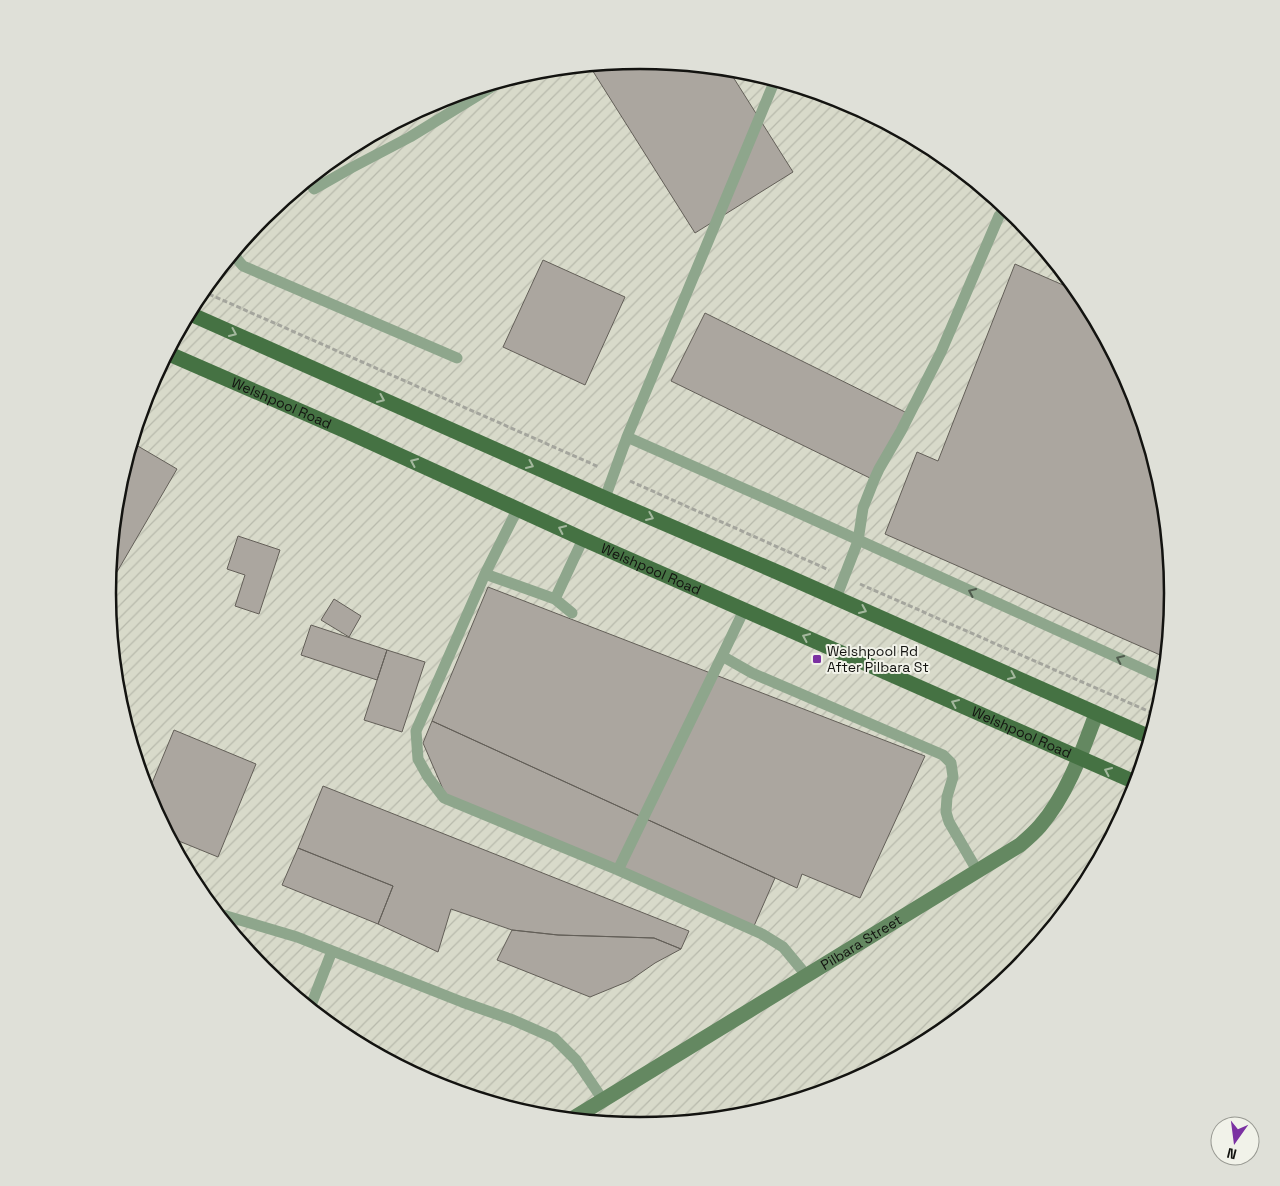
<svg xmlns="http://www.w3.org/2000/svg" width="1280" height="1186" font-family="'Space Grotesk',sans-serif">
<defs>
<pattern id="industrial-furrows" width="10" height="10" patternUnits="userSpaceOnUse" patternTransform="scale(1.25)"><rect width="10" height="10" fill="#d8daca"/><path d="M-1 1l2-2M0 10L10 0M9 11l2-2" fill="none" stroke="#b8baac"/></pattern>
</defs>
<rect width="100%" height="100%" fill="#e4e5dc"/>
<!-- industrial -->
<path fill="url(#industrial-furrows)" d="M109 593a531 531 0 1 1 1062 0a531 531 0 1 1-1062 0Z"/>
<!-- building -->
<path fill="#aba69f" stroke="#635f58" d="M640,60l88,9 65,103 -98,61 -106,-168z
M543,260l82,37 -40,88 -82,-38z
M1015,264l64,28 4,5 50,92 30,100 10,104 -6,65 -282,-124 32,-82 21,9z
M705,313l202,100 -33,67 -203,-99z
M131,442l46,27 -70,120 10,-100z
M238,536l42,14 -21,64 -24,-8 10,-31 -18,-6z
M488,587l437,169 -65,142 -58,-24 -5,14 -365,-167z
M334,599l27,17 -12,21 -28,-17z
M311,625l76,25 -10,30 -76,-25z
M387,650l38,12 -23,70 -38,-12z
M432,721l343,157 -21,48 -308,-130 -23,-53z
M174,730l82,34 -38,93 -49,-20 -22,-40v-2z
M323,786l366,145 -8,18 -27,-11 -96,-3 -46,-5 -61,-21 -13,43 -60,-28 15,-38 -95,-38z
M298,848l95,38 -15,38 -96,-39z
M512,930l46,5 96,3 27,11 -26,14 -26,18 -39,16 -93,-37z"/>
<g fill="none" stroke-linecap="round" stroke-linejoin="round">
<!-- path -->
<path stroke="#a4a59d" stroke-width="3" stroke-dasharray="5 2.5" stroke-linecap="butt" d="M202,291l397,176
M630,481l199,89
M860,584l297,131"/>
<!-- service -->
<path stroke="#8ea68c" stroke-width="11" d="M308,179l6,10 37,-21 59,-31 93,-57
M234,251l3,8 6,7 214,92
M627,437l163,72 375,170
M605,498l22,-61 148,-357
M518,508l-33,66 -69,157 2,28 10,18 16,21 174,72 144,64 21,13 24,29
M485,574l70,25 17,14
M836,598l22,-57 5,-33 11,-28 5,-11 22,-38 40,-79 58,-136 8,-8
M555,599l28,-60
M744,610l-22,46 30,17 191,82 8,8 2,14 -6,20 -1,15 3,10 29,50
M618,870l104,-214
M216,913l81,24 165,65 51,18 41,18 22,22 27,40
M310,1008l22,-57"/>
<!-- secondary -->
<path stroke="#648861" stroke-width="15" id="s1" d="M572,1119l448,-274c7,-6 14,-12 20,-19 27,-31 42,-74 56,-112"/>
<!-- primary -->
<g stroke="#457243" stroke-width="15">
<path d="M188,313l417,185 179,77 366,162"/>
<path id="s2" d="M167,353l179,78 237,108 554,244"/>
</g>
</g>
<!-- one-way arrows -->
<defs><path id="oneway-chevron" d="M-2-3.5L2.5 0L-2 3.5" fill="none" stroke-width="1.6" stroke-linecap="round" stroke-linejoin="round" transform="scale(1.25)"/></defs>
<g stroke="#a4b89e">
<use href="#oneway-chevron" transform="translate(233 333) rotate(24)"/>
<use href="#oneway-chevron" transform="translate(381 399) rotate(24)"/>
<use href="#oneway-chevron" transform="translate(414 462) rotate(-156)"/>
<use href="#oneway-chevron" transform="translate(530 465) rotate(24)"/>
<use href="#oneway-chevron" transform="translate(650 517) rotate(23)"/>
<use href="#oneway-chevron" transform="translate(562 529) rotate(-155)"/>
<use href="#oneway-chevron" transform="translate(863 610) rotate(24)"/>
<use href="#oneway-chevron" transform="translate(806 637) rotate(-156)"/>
<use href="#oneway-chevron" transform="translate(1012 676) rotate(24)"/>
<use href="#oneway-chevron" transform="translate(955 703) rotate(-156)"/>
<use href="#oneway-chevron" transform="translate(1108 771) rotate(-156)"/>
</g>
<g stroke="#505c4e">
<use href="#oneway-chevron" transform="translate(972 592) rotate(-156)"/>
<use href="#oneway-chevron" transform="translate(1120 659) rotate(-155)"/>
</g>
<!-- markers -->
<rect fill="#7b31a2" stroke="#f1f2e9" stroke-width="2" x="812" y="654" width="10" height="10" rx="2.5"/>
<g text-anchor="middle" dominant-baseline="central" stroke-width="4" stroke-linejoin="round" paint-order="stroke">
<!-- street labels -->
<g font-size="14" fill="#131310" stroke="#f1f2e9">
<text stroke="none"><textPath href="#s2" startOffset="125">Welshpool Road</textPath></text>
<text stroke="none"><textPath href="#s2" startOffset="530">Welshpool Road</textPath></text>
<text stroke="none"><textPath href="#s2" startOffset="935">Welshpool Road</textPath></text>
<text stroke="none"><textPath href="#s1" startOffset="339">Pilbara Street</textPath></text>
</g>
<!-- poi labels -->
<g font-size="14" fill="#131310" stroke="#f1f2e9" text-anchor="start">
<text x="827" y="651">Welshpool Rd<tspan x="827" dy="16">After Pilbara St</tspan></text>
</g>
</g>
<!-- crop -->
<path d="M0 0H1280V1186H0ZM116 593a524 524 0 1 1 1048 0a524 524 0 1 1-1048 0Z" fill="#dfe0d8" fill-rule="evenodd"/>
<path fill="none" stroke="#131310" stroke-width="2.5" d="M116 593a524 524 0 1 1 1048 0a524 524 0 1 1-1048 0Z"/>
<!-- north arrow -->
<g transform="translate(1235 1141) rotate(194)"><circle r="24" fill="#f1f2e9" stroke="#989992"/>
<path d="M0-4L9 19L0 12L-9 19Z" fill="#7b31a2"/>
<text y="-8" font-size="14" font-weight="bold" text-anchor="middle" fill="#131310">N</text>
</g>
</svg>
